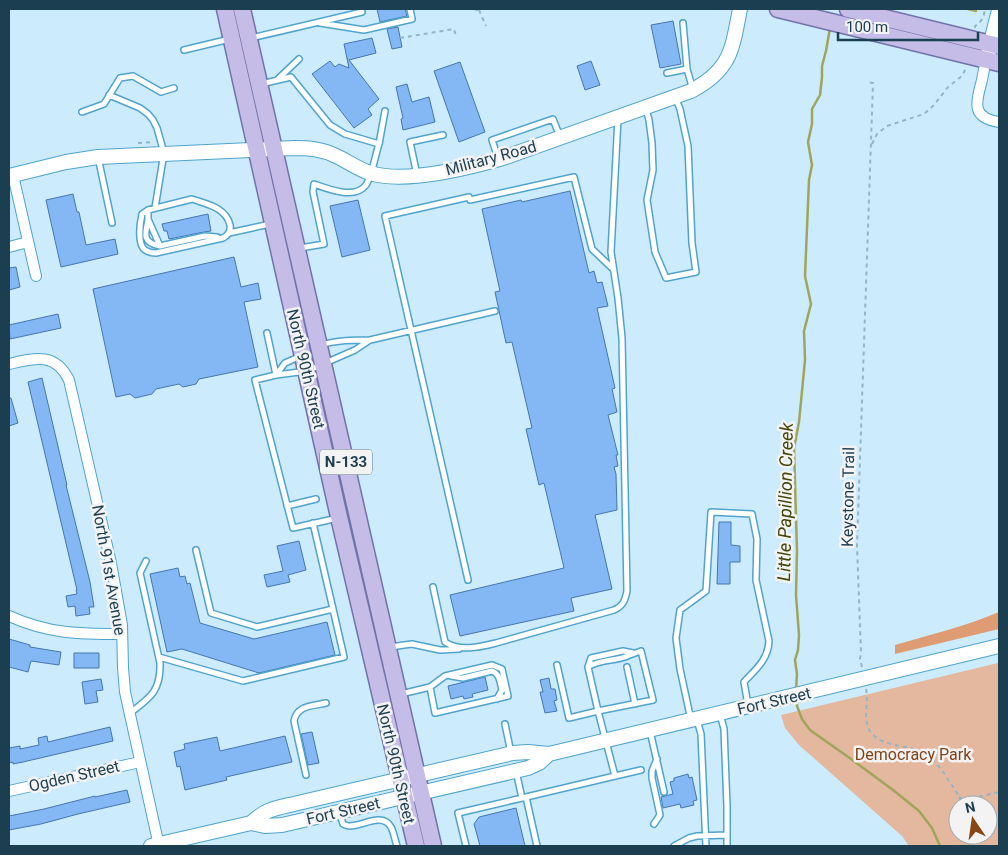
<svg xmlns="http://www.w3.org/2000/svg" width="1008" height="855" font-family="Roboto,sans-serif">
<rect width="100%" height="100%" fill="#ccecfd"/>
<!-- green -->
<path fill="#e4b89e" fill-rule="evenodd" d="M998,663l1,3v180h-90l-7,-10 -103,-91 -14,-17 -4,-13zM958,805h30v30h-30z"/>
<!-- forest -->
<path fill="#df9b72" d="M999,612v17l-104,25v-9c35,-10 71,-19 104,-33z"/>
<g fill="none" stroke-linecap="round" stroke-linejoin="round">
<!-- stream -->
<path stroke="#a0a55a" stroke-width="2.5" d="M968,9l8,2
M796,690l1,-16 -2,-14 3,-10 1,-15 -3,-40 1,-44 -3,-103 5,-26 6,-62 -1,-29 7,-27 -6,-28 4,-96 3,-15 -4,-23 4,-18v-15l8,-14 2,-18v-11l4,-15 4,-23
M797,700v6l5,13 8,11 41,29 42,31 26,21 13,17 8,18"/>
</g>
<!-- building -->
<path fill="#84b8f4" stroke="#4476ae" d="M377,9h28l2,7 -27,6z
M673,21l8,43 -21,4 -9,-43z
M398,27l4,20 -10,2 -5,-20z
M372,38l4,15 -27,7 30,39 -11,10 4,6 -18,13 -42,-54 18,-13 5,6 4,-3 10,4 -5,-24z
M591,61l9,24 -15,5 -8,-24z
M460,62l25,70 -26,10 -25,-71z
M407,84l5,18 17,-5 6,25 -32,8 -2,-11 2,-1 -7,-31z
M570,191l19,82 5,-2 3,12 5,-1 6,24 -11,2 18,80 -3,1 5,23 -9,3 10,40h-2l2,11 -4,1 2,7 1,36 -22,5 17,74 -41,9 3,13 -114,25 -10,-41 114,-27 -20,-85 -5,2 -13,-56 6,-1 -20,-86 -6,1 -11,-51 5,-1 -18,-82 39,-9 1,2z
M73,194l4,18h2l7,33 29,-6 3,15 -57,13 -15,-67z
M358,200l12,50 -28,7 -12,-51z
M208,214l3,17 -7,1 -35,7 -2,-8h-3l-2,-7z
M234,257l7,30 17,-4 3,16 -17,3 14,65 -59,12 -3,5 -13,3 -4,-3 -23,5 -4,5 -17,4 -5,-4 -14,3 -23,-108z
M16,267l4,20 -11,3v-22z
M58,314l3,14 -51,11 -1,-14z
M42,378l25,107h-1l24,97 4,25h-5l1,7 -14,2 -1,-10 -7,1 -2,-11 11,-2 -1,-4h1l-49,-208z
M9,398h2l7,25 -9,3z
M719,522h12v23l9,1v16h-10v22h-13z
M299,541l7,29 -18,5 2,7 -23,5 -3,-12 19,-4 -6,-25z
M178,568l2,9 5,-1 2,8 3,-1 10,40 54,16 73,-17 8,33 -76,18 -77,-24 -15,3 -17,-78z
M9,639l21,6v2l31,5 -2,13 -28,-4 -3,11 -19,-5z
M74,653h25v15h-25z
M485,677l3,13 -16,4 1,3 -9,2 -1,-3 -12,3 -3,-13z
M549,678l2,11h4l2,11 -3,1 3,10 -12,2 -5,-21h3l-3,-12z
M101,679l2,11 -7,1 2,11 -13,2 -3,-22z
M110,727l3,14 -90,21 -10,2v-2l-4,1v-15l11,-2v3l19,-4 -1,-7 9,-2 1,6z
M312,732l7,31 -11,2 -7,-31z
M285,736l7,26 -66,15 1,3 -42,10 -5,-24 -3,1 -3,-15 11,-3 -1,-5 33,-7 3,14z
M688,774l1,4 3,-1 5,23 -4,1 1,4 -13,3 -1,-4 -17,4 -2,-11 12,-3 -3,-12 4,-1v-3z
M127,790l3,12 -52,12 -37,10 -32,6v-14l35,-7 51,-13v1z
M516,808l9,38h-45l-6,-22 5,-7z"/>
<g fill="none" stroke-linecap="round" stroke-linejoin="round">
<!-- lane casing -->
<g stroke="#4fa4cd" stroke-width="8">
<path id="lane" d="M320,23l44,7 48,-11 -2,-10
M683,23l4,46 6,21
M251,38l111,-26
M184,50l46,-11
M667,73l20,-4
M278,79l21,-20
M261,84l30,-7 39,48 15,9 34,10c-4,12 -7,32 -13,41 -11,15 -38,4 -52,-1l-1,8 11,52 -24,4
M109,95l31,13 8,6 5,6 4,8 7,25 -9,55
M646,109l3,11 3,23 1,27 -6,30 8,52 11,26 30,-6 -4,-29 -4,-97 -8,-37 -5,-12
M82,112l22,-8 16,-26 13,-2 28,16 13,-4
M379,144l6,-33
M98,157l14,66
M498,158l-6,-18 61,-21 7,18
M417,175l-7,-33 33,-7
M192,199c14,5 34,8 38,26 1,6 -1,10 -7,13l-67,15c-4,0 -8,-1 -11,-3 -8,-6 -5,-27 -3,-36l6,-4z
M470,200l104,-23 18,72 21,20
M148,210v9l12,27 45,-10 12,1
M148,220c-3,14 -6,23 12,26
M229,233l41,-9
M267,333l9,42
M370,340l125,-29
M321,345c16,-5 32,-5 49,-5l-15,10 -48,21 -31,4 -21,5 38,148 45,-10
M276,375l9,-12 16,-7
M287,506l29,-7
M196,550l15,63 46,14 76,-18 -20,-86
M468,580l-83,-364 84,-19
M433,587l12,55c14,10 35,5 51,1l118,-33c9,-4 11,-9 13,-19l-5,-253 -4,-40 -7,-46 7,-134
M391,647l13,-2 8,-1 28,6 19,-1
M159,657l84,24 101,-24 -11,-48
M557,665l12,53 29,-7 -10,-44 3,-9 32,-7 10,2
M627,667l8,37
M451,676l12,2 29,-7c8,3 8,11 10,19l-5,9
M401,694l29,-7 5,26 73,-17 -6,-27 -10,-4 -47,11 -15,11
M130,713c20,-15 31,-22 30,-50l-20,-90 6,-12
M691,720l-11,-51 -4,-31 4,-28 26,-19 5,-79 41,2 5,25 -1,41 13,61c-1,19 -13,28 -25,41l4,23
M697,720l4,14 5,112
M505,724l6,29
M650,731l14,61
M516,771l6,27 93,-22 -17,-65 55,-11 -12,-49c-6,2 -11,4 -16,6 -12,4 -27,3 -37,10
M306,775l-12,-54c3,-16 19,-15 32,-18
M615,776l26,-6
M526,797l11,49
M339,812l4,12c1,1 6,2 7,2 13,0 32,-14 41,1 3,6 4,13 6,19
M654,824l6,-9 -8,-37v-7l5,-12
M727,835v11
M466,846l-8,-33 64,-15
M674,846l15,-8 8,-2 30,-1v-29l-3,-77 -4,-15"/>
</g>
<!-- street casing -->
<g stroke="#4fa4cd" stroke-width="12">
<path id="street" d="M986,60c-2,8 -3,16 -5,24 -6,21 -8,34 18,38
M13,175l23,101
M9,247l19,-5
M9,364c26,-6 46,-12 60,16l42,183 11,62 1,43 2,24 34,154
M9,616c40,18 70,18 113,18
M9,791l131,-29"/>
</g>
<!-- secondary casing -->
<g stroke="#4fa4cd" stroke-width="16">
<path id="secondary" d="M988,54l11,-44
M9,176l57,-14 32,-5 196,-9c15,0 28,1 42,8 11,5 22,13 34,17 35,11 98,-5 133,-15l188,-67c40,-21 41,-41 49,-82
M251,823c16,-15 26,-15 47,-20l215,-50 15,-1 21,2 450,-108
M151,846l100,-23 14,3 17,-1 246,-57 11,-5 10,-9"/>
</g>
<!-- primary casing -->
<g stroke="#7073a9" stroke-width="19">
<path id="primary" d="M225,9l114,508 77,329
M242,9l191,837
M778,9l221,54
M848,9l151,37"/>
</g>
<!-- path -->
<path stroke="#94b5c6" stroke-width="2" stroke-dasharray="4 4" stroke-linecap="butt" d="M474,9l3,1 4,-1
M479,10l7,16
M975,28v-2c7,-4 9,-10 10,-17
M400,38l54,-9 2,7
M138,143l15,-1
M872,144l5,-10 10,-8 37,-12 10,-9 14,-18 14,-11 4,-8
M862,667l-2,-8 1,-7 -4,-106 16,-463 -7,-1
M866,689c3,14 -4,29 4,42 11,16 33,13 49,20 13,6 23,18 30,30 5,7 11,15 12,24
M959,797l4,2 13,-2
M965,805l13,-8 21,-5
M968,835l2,11"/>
<!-- lane -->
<use href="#lane" stroke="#fff" stroke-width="5"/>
<!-- street -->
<use href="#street" stroke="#fff" stroke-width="10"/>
<!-- secondary -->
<use href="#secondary" stroke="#fff" stroke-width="14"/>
<!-- primary -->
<use href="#primary" stroke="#c5bce8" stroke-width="16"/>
</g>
<g text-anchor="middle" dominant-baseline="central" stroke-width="5" stroke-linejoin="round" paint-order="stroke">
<!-- shield labels -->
<rect fill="#f3f3f3" stroke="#5c7481" stroke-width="1" x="320" y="449.5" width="52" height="25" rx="4"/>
<g font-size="15" font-weight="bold" fill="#1b3e50">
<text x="346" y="462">N-133</text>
</g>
<!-- street labels -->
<g font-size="16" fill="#1b3e50" stroke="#f3f3f3">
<text transform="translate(491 158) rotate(-15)">Military Road</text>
<text transform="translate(306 369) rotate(77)">North 90th Street</text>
<text transform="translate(848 497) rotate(-89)">Keystone Trail</text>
<text transform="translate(109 570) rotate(80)">North 91st Avenue</text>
<text transform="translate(774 701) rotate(-13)">Fort Street</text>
<text transform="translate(396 764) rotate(77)">North 90th Street</text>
<text transform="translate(74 776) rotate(-13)">Ogden Street</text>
<text transform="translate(343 811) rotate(-13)">Fort Street</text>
</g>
<!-- park labels -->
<g font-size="16" fill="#814215" stroke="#f3f3f3">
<text x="913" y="754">Democracy Park</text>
</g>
<!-- water labels -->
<g font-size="18" font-style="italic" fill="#44460b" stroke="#f3f3f3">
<text transform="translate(785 502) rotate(-89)">Little Papillion Creek</text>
</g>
</g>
<!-- border -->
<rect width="1008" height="855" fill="none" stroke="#1b3e50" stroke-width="20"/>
<!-- north arrow -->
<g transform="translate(973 820) rotate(347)"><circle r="24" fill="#f3f3f3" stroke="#9dabb2"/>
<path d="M0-4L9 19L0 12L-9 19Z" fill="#884615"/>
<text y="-8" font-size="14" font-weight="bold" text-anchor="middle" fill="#1b3e50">N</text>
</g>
<!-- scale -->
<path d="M838 32v8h140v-8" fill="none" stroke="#1b3e50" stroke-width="2.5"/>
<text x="846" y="32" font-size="15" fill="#1b3e50" stroke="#f3f3f3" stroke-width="4" paint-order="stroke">100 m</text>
</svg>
